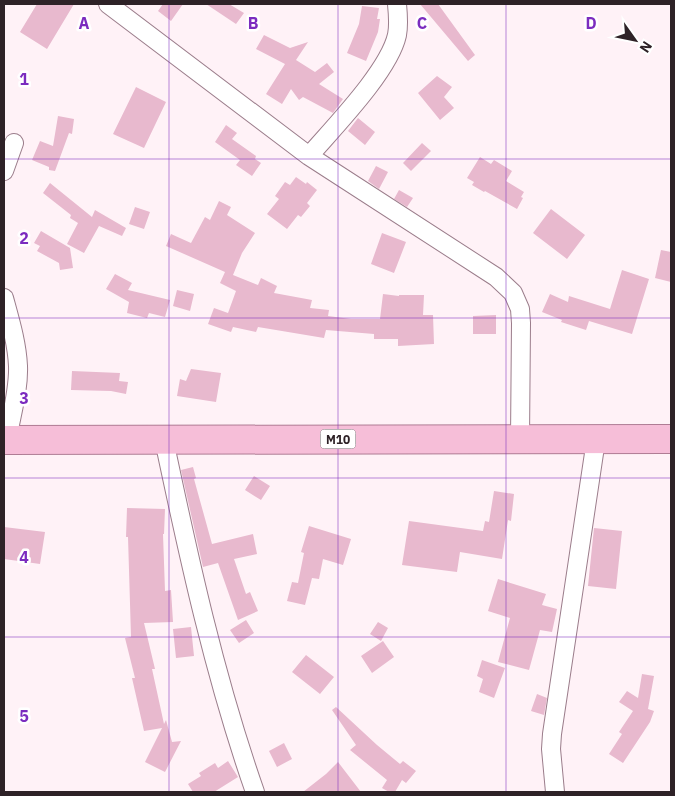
<svg xmlns="http://www.w3.org/2000/svg" width="675" height="796" font-family="'IBM Plex Sans',sans-serif">
<rect width="100%" height="100%" fill="#fff2f7"/>
<!-- building -->
<path fill="#e8b9ce" d="M37,4h37l-27,45 -27,-17z
M163,4h20l-12,17 -13,-10z
M206,4h23l15,9 -8,11z
M420,4h18l37,51 -7,6z
M362,6l17,2 -2,11h3l-2,13 -12,29 -19,-8 12,-29z
M264,35l26,13 18,-6 -12,18 19,12 12,-9 7,9 -15,12 24,15 -10,14 -30,-16 -4,3 -8,-11 -9,15 -16,-10 19,-30 -29,-15z
M437,76l15,11 -8,10 10,11 -14,12 -22,-27z
M136,87l30,15 -22,46 -31,-14z
M58,116l16,3 -2,15 -3,-1 -14,38 -6,-1v-3l-17,-7 8,-19 13,5z
M358,118l17,14 -10,13 -17,-14z
M226,125l11,8 -5,6 24,17 -1,3 6,4 -9,13 -16,-11 4,-5 -25,-18z
M422,143l9,8 -20,20 -8,-8z
M480,157l11,7 3,-4 18,11 -6,10 18,11 -3,5 2,1 -6,11 -32,-18 -1,1 -12,-7 2,-3 -7,-4z
M376,166l12,6 -9,17 -11,-8z
M296,177l10,7 1,-2 10,8 -10,13 3,3 -9,11 -3,-2 -11,14 -20,-15 12,-15 -4,-3 10,-14 5,3z
M50,183l42,34 3,-7 31,18 -4,8 -23,-10 -15,27 -17,-9 11,-21 -8,-5 1,-3 -28,-22z
M399,190l14,8 -6,9 -13,-8z
M219,201l12,6 -4,8 28,18 -13,20 -9,22 25,10 3,-7 16,8 -3,7 38,7 -2,8 19,2 -1,6 23,3h29l3,-25 16,2v-1h25l-1,20h10l1,29 -36,2v-7h-24v-5l-48,-4 -2,8 -66,-11 -2,5 -23,-5 -2,5 -23,-8 6,-16 14,5 8,-22 -16,-8 5,-11 -59,-26 5,-12 20,9 14,-26 5,3z
M135,207l15,5 -6,17 -15,-5z
M551,209l34,26 -18,24 -34,-26z
M41,231l29,17 3,20 -13,2 -1,-7 -22,-12 3,-5 -6,-3z
M382,233l24,9 -12,31 -23,-9z
M661,250l10,2v30l-16,-4z
M622,270l27,9 -17,55 -43,-13 -3,9 -25,-8 1,-2 -20,-8 8,-18 18,8 1,-6 41,13z
M115,274l17,9 -4,7 42,10 -5,17 -16,-4 -2,5 -20,-5 2,-11 -23,-13z
M177,290l17,4 -4,17 -17,-5z
M496,315v19h-23v-18z
M191,369l30,4 -5,29 -39,-6 3,-17 6,2z
M72,371l48,2 -1,8 9,1 -2,12 -15,-3 -40,-1z
M193,467l3,11 -2,1 18,65 41,-10 4,20 -23,5 12,35 4,-2 8,19 -20,9 -20,-57 -15,4 -22,-97z
M254,476l16,10 -9,14 -16,-10z
M494,491l20,3 -3,27 -3,-1 -6,39 -42,-7 -3,20 -55,-7 7,-44 74,10 2,-10 4,1z
M127,508l38,1 -1,25h-1l2,57 6,-1 2,32 -29,1 11,46h-3l12,55 2,-4 6,22 9,-1 -16,31 -20,-10 17,-34 -18,3 -12,-53h3l-10,-40 6,-1 -3,-100h-2z
M309,526l42,13 -8,26 -20,-6 -4,20 -7,-1 -7,27 -18,-4 5,-19 6,1 6,-30 -3,-1z
M4,527l41,5 -5,32 -36,-5z
M594,528l28,3 -6,58 -28,-3z
M498,579l48,15 -4,11 15,4 -5,23 -12,-2 -11,40 -31,-8 12,-44 -22,-7z
M246,620l8,13 -15,10 -9,-13z
M378,622l10,6 -7,13 -11,-7z
M191,627l3,29 -18,2 -3,-29z
M383,641l11,16 -22,16 -11,-17z
M306,655l28,22 -14,17 -28,-22z
M482,660l23,8 -11,30 -15,-6 4,-13 -6,-3z
M642,674l12,2 -6,33 6,2 -4,11 -27,41 -14,-9 13,-20 -3,-2 14,-21 -14,-9 8,-11 11,7z
M537,694l10,4 -3,17 -13,-4z
M336,707l41,38 23,19 3,-3 13,10 -10,12 -4,-3 -7,12h-6l-7,-4 5,-8 -37,-30 6,-5 -24,-35z
M284,743l8,16 -15,8 -8,-16z
M228,761l10,16 -24,15h-21l-5,-8 13,-8 -2,-3 16,-10 3,5z
M338,762l23,30h-58l23,-18z"/>
<g fill="none" stroke-linecap="round" stroke-linejoin="round">
<!-- minor casing -->
<g stroke="#9b7d8b" stroke-width="20">
<path id="minor" d="M108,4l201,152 187,121 17,16 7,16 1,14 -1,116
M309,156c25,-29 80,-85 88,-121 2,-10 1,-21 0,-31
M4,171l10,-28
M4,298c6,22 13,45 14,68 1,24 -7,50 -11,74
M164,440c25,119 51,238 91,352
M555,792l-4,-43 1,-15 44,-294"/>
</g>
<!-- trunk casing -->
<g stroke="#af7c94" stroke-width="30">
<path id="trunk" d="M4,440l667,-1"/>
</g>
<!-- minor -->
<use href="#minor" stroke="#fff" stroke-width="18"/>
<!-- trunk -->
<use href="#trunk" stroke="#f6bed8" stroke-width="28"/>
</g>
<!-- grid -->
<path fill="none" stroke="#7b2cbf" stroke-width="1" stroke-opacity="0.55" d="M169,4v788M338,4v788M506,4v788M4,159h667M4,318h667M4,478h667M4,637h667"/>
<g text-anchor="middle" dominant-baseline="central" stroke-width="5" stroke-linejoin="round" paint-order="stroke">
<!-- shield labels -->
<rect fill="#fff" stroke="#6d6468" stroke-width="1" x="320.5" y="429.5" width="35" height="19" rx="4"/>
<g font-size="12" font-weight="bold" fill="#2e2227">
<text x="338" y="439">M10</text>
</g>
</g>
<g font-size="16" text-anchor="middle" font-weight="bold" fill="#7b2cbf" stroke="#fff" stroke-width="5" stroke-linejoin="round" paint-order="stroke">
<text x="84" y="29">A</text>
<text x="253" y="29">B</text>
<text x="422" y="29">C</text>
<text x="591" y="29">D</text>
<text x="24" y="85">1</text>
<text x="24" y="244">2</text>
<text x="24" y="404">3</text>
<text x="24" y="563">4</text>
<text x="24" y="722">5</text>
</g>
<!-- border -->
<rect width="675" height="796" fill="none" stroke="#2e2227" stroke-width="10"/>
<!-- north arrow -->
<g transform="translate(635 40) rotate(123)" stroke="#ffffff" stroke-width="4" paint-order="stroke">
<path d="M0-4L9 19L0 12L-9 19Z" fill="#2e2227"/>
<text y="-8" font-size="14" font-weight="bold" text-anchor="middle" fill="#2e2227">N</text>
</g>
</svg>
